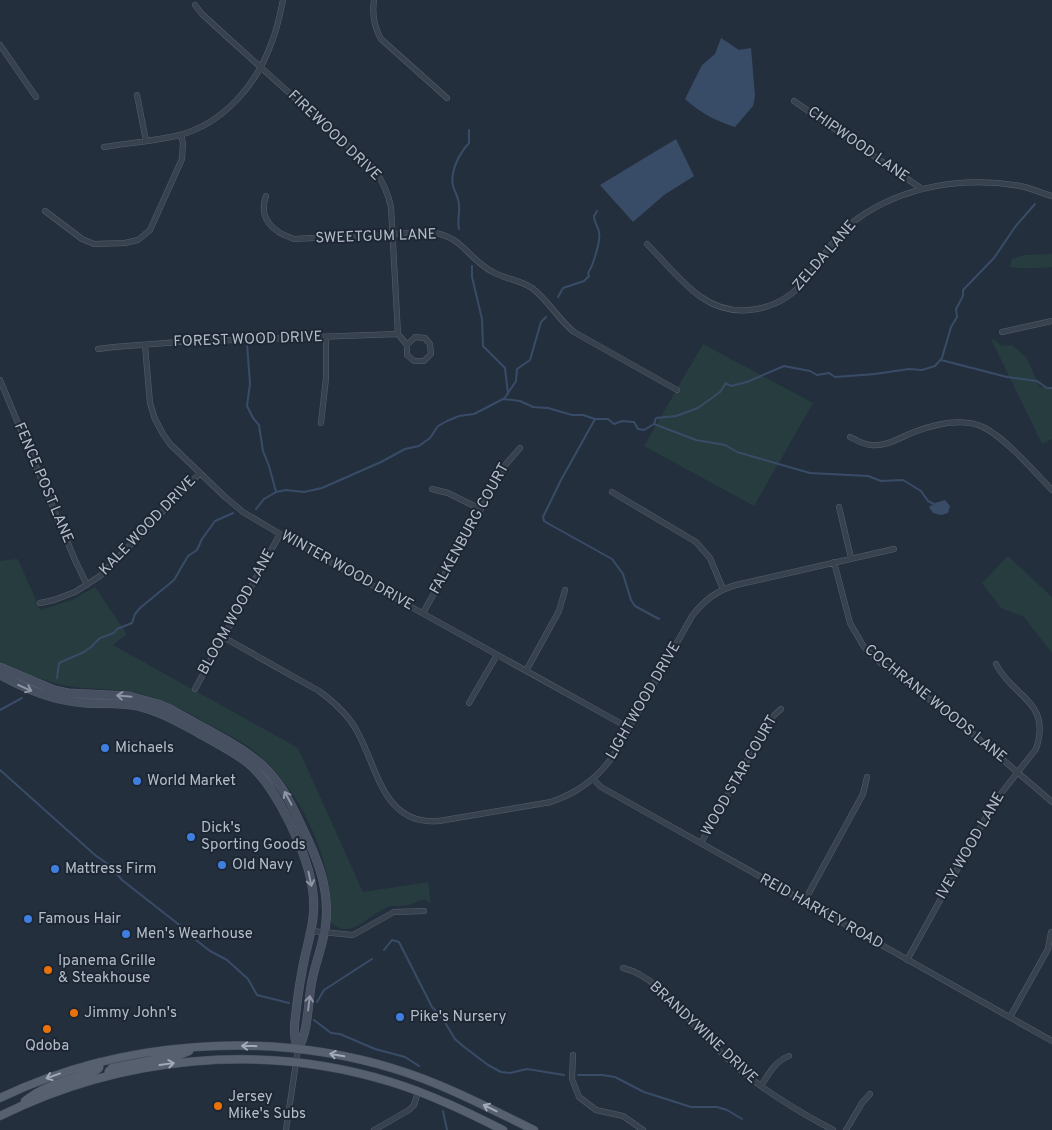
<svg xmlns="http://www.w3.org/2000/svg" width="1052" height="1130" font-family="Overpass,sans-serif">
<rect width="100%" height="100%" fill="#242f3e"/>
<!-- green -->
<path fill="#263c3f" d="M1052,254v13c-6,1 -37,2 -42,0l2,-8 12,-4z
M991,339h2l9,7 10,-1 14,12 14,30h12v52l-10,5z
M703,344l110,59 -59,103 -110,-60z
M1008,556l44,41v56l-28,-36 -23,-9 -19,-25z
M18,559l22,51 32,-10 23,-13 32,47 -14,11 185,103 65,144 65,-10 3,22c-8,-7 -11,-3 -20,0 -7,3 -16,1 -23,3 -20,7 -36,35 -58,15 0,-9 1,-18 0,-27 -5,-52 -35,-111 -76,-144 -14,-11 -30,-19 -46,-27 -24,-14 -48,-27 -76,-32 -22,-4 -44,-2 -65,-6 -24,-5 -45,-14 -67,-25v-100z"/>
<!-- water -->
<path fill="#394c67" d="M721,38l18,12 12,-2 4,48 -2,10 -18,21c-21,-7 -33,-13 -50,-28l17,-34 13,-11z
M676,139l18,37 -30,19 -31,27 -33,-37z
M945,500l5,6 -2,7 -7,2 -8,-2 -4,-6 6,-4z"/>
<g fill="none" stroke-linecap="round" stroke-linejoin="round">
<!-- stream -->
<path stroke="#394c67" stroke-width="2" d="M459,229c-2,-9 1,-16 0,-24 0,-7 -4,-12 -6,-19 -3,-15 6,-32 16,-43v-13
M472,266v11l10,42 1,27 22,22 3,26
M558,297l5,-9 21,-7 5,-5 -1,-3c5,-7 13,-33 11,-41 -1,-6 -5,-9 -5,-16l3,-5
M247,344l3,40 -3,22 6,12 6,7 4,26 6,15 7,26
M941,360l66,17 30,4 10,7h5
M504,399l12,-18 1,-12 13,-9 11,-38 5,-5
M595,419l-34,61 -18,37 1,4 5,3 63,35 11,15 8,26 4,6 24,13
M654,424l2,-6 20,-2 22,-8 22,-16 6,-9 5,3 16,-4 37,-16 26,5 7,4 12,-2 6,4 40,-3 34,-5 13,1 13,-4 7,-8 9,-31 6,-10 -1,-8 7,-13v-6l31,-32 21,-31 20,-23
M256,509l8,-10 12,-7 10,-2 18,2 18,-4 59,-26 24,-13 14,-3 11,-8 8,-12 9,-5 12,-5 15,-2 29,-15 17,2 13,6 15,1 24,7h11l12,4h13l6,5 8,-3 12,1 4,7 6,1 10,-6 42,16 29,5 12,7 73,21 58,3 13,5 22,-1 18,11 7,10 6,3
M57,678l2,-15 25,-11 7,-5 9,-9 14,-5 3,-4 15,-6 3,-9 5,-6 34,-28 14,-24 9,-6 5,-11 13,-18 18,-8
M0,710l22,-12
M0,770l95,85 14,10 13,15 65,51 9,9 14,11 17,9 21,19 9,16 32,8
M384,950l8,-10 7,2 33,65 11,12 12,20 8,7 25,19 13,7 9,1 17,-4 37,6
M317,1002l7,-12 48,-31
M314,1020l17,13 9,1 35,15 30,8 14,9
M578,1075h24l13,2 29,15 47,15h26l10,3 15,9
M443,1111l4,19"/>
<!-- street casing -->
<g stroke="#565f6c" stroke-width="6">
<path id="street" d="M374,0c-2,14 0,27 7,39l66,59
M195,5l7,9 24,22 149,134c8,12 13,23 16,37l7,127
M0,45l36,52
M137,95l9,46
M794,101l128,88
M104,147c25,-4 51,-6 76,-12 43,-12 76,-49 91,-91 6,-14 9,-29 12,-44
M266,196c-8,23 7,36 28,43l136,-7c34,4 37,27 63,40 12,7 27,8 39,16 16,12 26,31 42,44l103,58
M45,211l37,28 12,5 31,-1 13,-3 12,-10 32,-71 1,-16 -2,-8
M647,244c18,18 34,39 54,53 34,24 80,14 105,-18 17,-20 29,-45 51,-60 46,-33 107,-43 163,-33 11,2 21,7 32,10
M1002,332l50,-11
M398,334l9,11v10l7,6h10l7,-7 -1,-10 -5,-6 -10,-1 -8,8
M145,345l5,58 5,16 8,15 7,10 55,53 18,15 37,22 349,194
M98,349l16,-2 65,-5 219,-8
M0,380l75,180 12,25
M321,423l5,-45v-41
M850,437c6,3 14,8 21,8 15,2 30,-8 43,-13 21,-8 50,-15 71,-4 22,12 49,43 67,62
M432,489l16,4 32,16
M612,492l84,50 14,16 13,31
M839,507l12,51
M834,562l16,61 14,24 13,13 81,61 94,81
M40,603l14,-3 21,-8 25,-16 100,-103
M423,613l83,-149 14,-16
M223,637l96,54c15,11 30,24 39,42 20,37 26,93 81,88l112,-19c26,-9 47,-24 62,-46l79,-140c12,-16 25,-26 44,-31l158,-36
M526,671l33,-60 6,-21
M195,689l85,-155
M469,703l28,-48
M593,779l8,8 451,254
M701,843l69,-124 11,-10
M804,902l59,-108 4,-17
M311,931l42,4 41,-23 30,-1
M907,960l88,-159 41,-52c16,-48 -23,-51 -40,-85
M623,968c30,7 54,38 74,60 13,14 28,29 43,42 29,24 61,43 93,60
M1010,1017l38,-68 3,-17
M573,1055l-1,24 7,18 17,13 27,6 20,14
M761,1086c7,-11 15,-26 28,-30
M286,1130l12,-81
M374,1130l35,-20 5,-5 4,-13
M846,1130l16,-27 8,-9"/>
</g>
<!-- secondary casing -->
<g stroke="#565f6c" stroke-width="9">
<path id="secondary" d="M0,667l54,23 14,3 61,3 29,8 12,5c29,17 67,34 91,55 20,18 30,39 41,63 15,31 27,59 24,94 -1,18 -9,37 -13,55 -6,24 -3,52 -15,73
M0,675c28,15 54,26 85,28 18,1 36,0 53,3 21,5 40,16 59,26 17,10 36,19 51,31 29,24 61,93 65,130 3,22 -3,42 -8,63 -4,19 -7,37 -9,56 -2,14 -3,25 2,37"/>
</g>
<!-- primary casing -->
<g stroke="#414a57" stroke-width="9">
<path id="primary" d="M108,1075l1,-4 3,-3 67,-13 10,-4
M0,1098c121,-58 267,-68 395,-29 49,15 94,39 139,61
M25,1101c19,-16 47,-22 70,-30l4,-3 1,-6
M0,1116c121,-60 262,-74 391,-34 39,12 76,30 112,48"/>
</g>
<!-- street -->
<use href="#street" stroke="#38414e" stroke-width="5"/>
<!-- secondary -->
<use href="#secondary" stroke="#465061" stroke-width="8"/>
<!-- primary -->
<use href="#primary" stroke="#56606e" stroke-width="8"/>
</g>
<!-- one-way arrows -->
<defs><path id="oneway-shaft" d="M-6 0H5M1.5-3L5.5 0L1.5 3" fill="none" stroke-width="1.6" stroke-linecap="round" stroke-linejoin="round" transform="scale(1.25)"/></defs>
<g stroke="#8e96a5">
<use href="#oneway-shaft" transform="translate(25 688) rotate(24)"/>
<use href="#oneway-shaft" transform="translate(124 696) rotate(-175)"/>
<use href="#oneway-shaft" transform="translate(288 798) rotate(-118)"/>
<use href="#oneway-shaft" transform="translate(310 879) rotate(78)"/>
<use href="#oneway-shaft" transform="translate(309 1003) rotate(-83)"/>
</g>
<g stroke="#a1aab7">
<use href="#oneway-shaft" transform="translate(249 1046) rotate(-179)"/>
<use href="#oneway-shaft" transform="translate(337 1055) rotate(-170)"/>
<use href="#oneway-shaft" transform="translate(167 1064) rotate(-8)"/>
<use href="#oneway-shaft" transform="translate(53 1076) rotate(160)"/>
<use href="#oneway-shaft" transform="translate(490 1108) rotate(-154)"/>
</g>
<!-- markers -->
<g fill="#3f7fe0" stroke="#1d2633" stroke-width="2">
<circle cx="105" cy="748" r="5"/>
<circle cx="137" cy="781" r="5"/>
<circle cx="191" cy="837" r="5"/>
<circle cx="222" cy="865" r="5"/>
<circle cx="55" cy="869" r="5"/>
<circle cx="28" cy="919" r="5"/>
<circle cx="126" cy="934" r="5"/>
<circle cx="400" cy="1017" r="5"/>
</g>
<g fill="#e8710a" stroke="#1d2633" stroke-width="2">
<circle cx="48" cy="970" r="5"/>
<circle cx="74" cy="1013" r="5"/>
<circle cx="47" cy="1029" r="5"/>
<circle cx="218" cy="1106" r="5"/>
</g>
<g text-anchor="middle" dominant-baseline="central" stroke-width="4" stroke-linejoin="round" paint-order="stroke">
<!-- street labels -->
<g font-size="15" fill="#b4bcc9" stroke="#1d2633">
<text transform="translate(334 136) rotate(44)">FIREWOOD DRIVE</text>
<text transform="translate(858 145) rotate(35)">CHIPWOOD LANE</text>
<text transform="translate(376 237) rotate(-2)">SWEETGUM LANE</text>
<text transform="translate(825 256) rotate(-49)">ZELDA LANE</text>
<text transform="translate(248 340) rotate(-2)">FOREST WOOD DRIVE</text>
<text transform="translate(43 483) rotate(67)">FENCE POST LANE</text>
<text transform="translate(148 526) rotate(-46)">KALE WOOD DRIVE</text>
<text transform="translate(470 529) rotate(-61)">FALKENBURG COURT</text>
<text transform="translate(347 571) rotate(29)">WINTER WOOD DRIVE</text>
<text transform="translate(237 612) rotate(-61)">BLOOM WOOD LANE</text>
<text transform="translate(644 701) rotate(-60)">LIGHTWOOD DRIVE</text>
<text transform="translate(935 704) rotate(39)">COCHRANE WOODS LANE</text>
<text transform="translate(740 776) rotate(-60)">WOOD STAR COURT</text>
<text transform="translate(971 846) rotate(-60)">IVEY WOOD LANE</text>
<text transform="translate(821 912) rotate(29)">REID HARKEY ROAD</text>
<text transform="translate(703 1033) rotate(43)">BRANDYWINE DRIVE</text>
</g>
<!-- poi labels -->
<g font-size="15" fill="#b4bcc9" stroke="#1d2633" text-anchor="start">
<text x="115" y="748">Michaels</text>
<text x="147" y="781">World Market</text>
<text x="201" y="828">Dick's<tspan x="201" dy="17">Sporting Goods</tspan></text>
<text x="232" y="865">Old Navy</text>
<text x="65" y="869">Mattress Firm</text>
<text x="38" y="919">Famous Hair</text>
<text x="136" y="934">Men's Wearhouse</text>
<text x="58" y="961">Ipanema Grille<tspan x="58" dy="17">&amp; Steakhouse</tspan></text>
<text x="84" y="1013">Jimmy John's</text>
<text x="410" y="1017">Pike's Nursery</text>
<text x="47" y="1046" text-anchor="middle">Qdoba</text>
<text x="228" y="1097">Jersey<tspan x="228" dy="17">Mike's Subs</tspan></text>
</g>
</g>
</svg>
